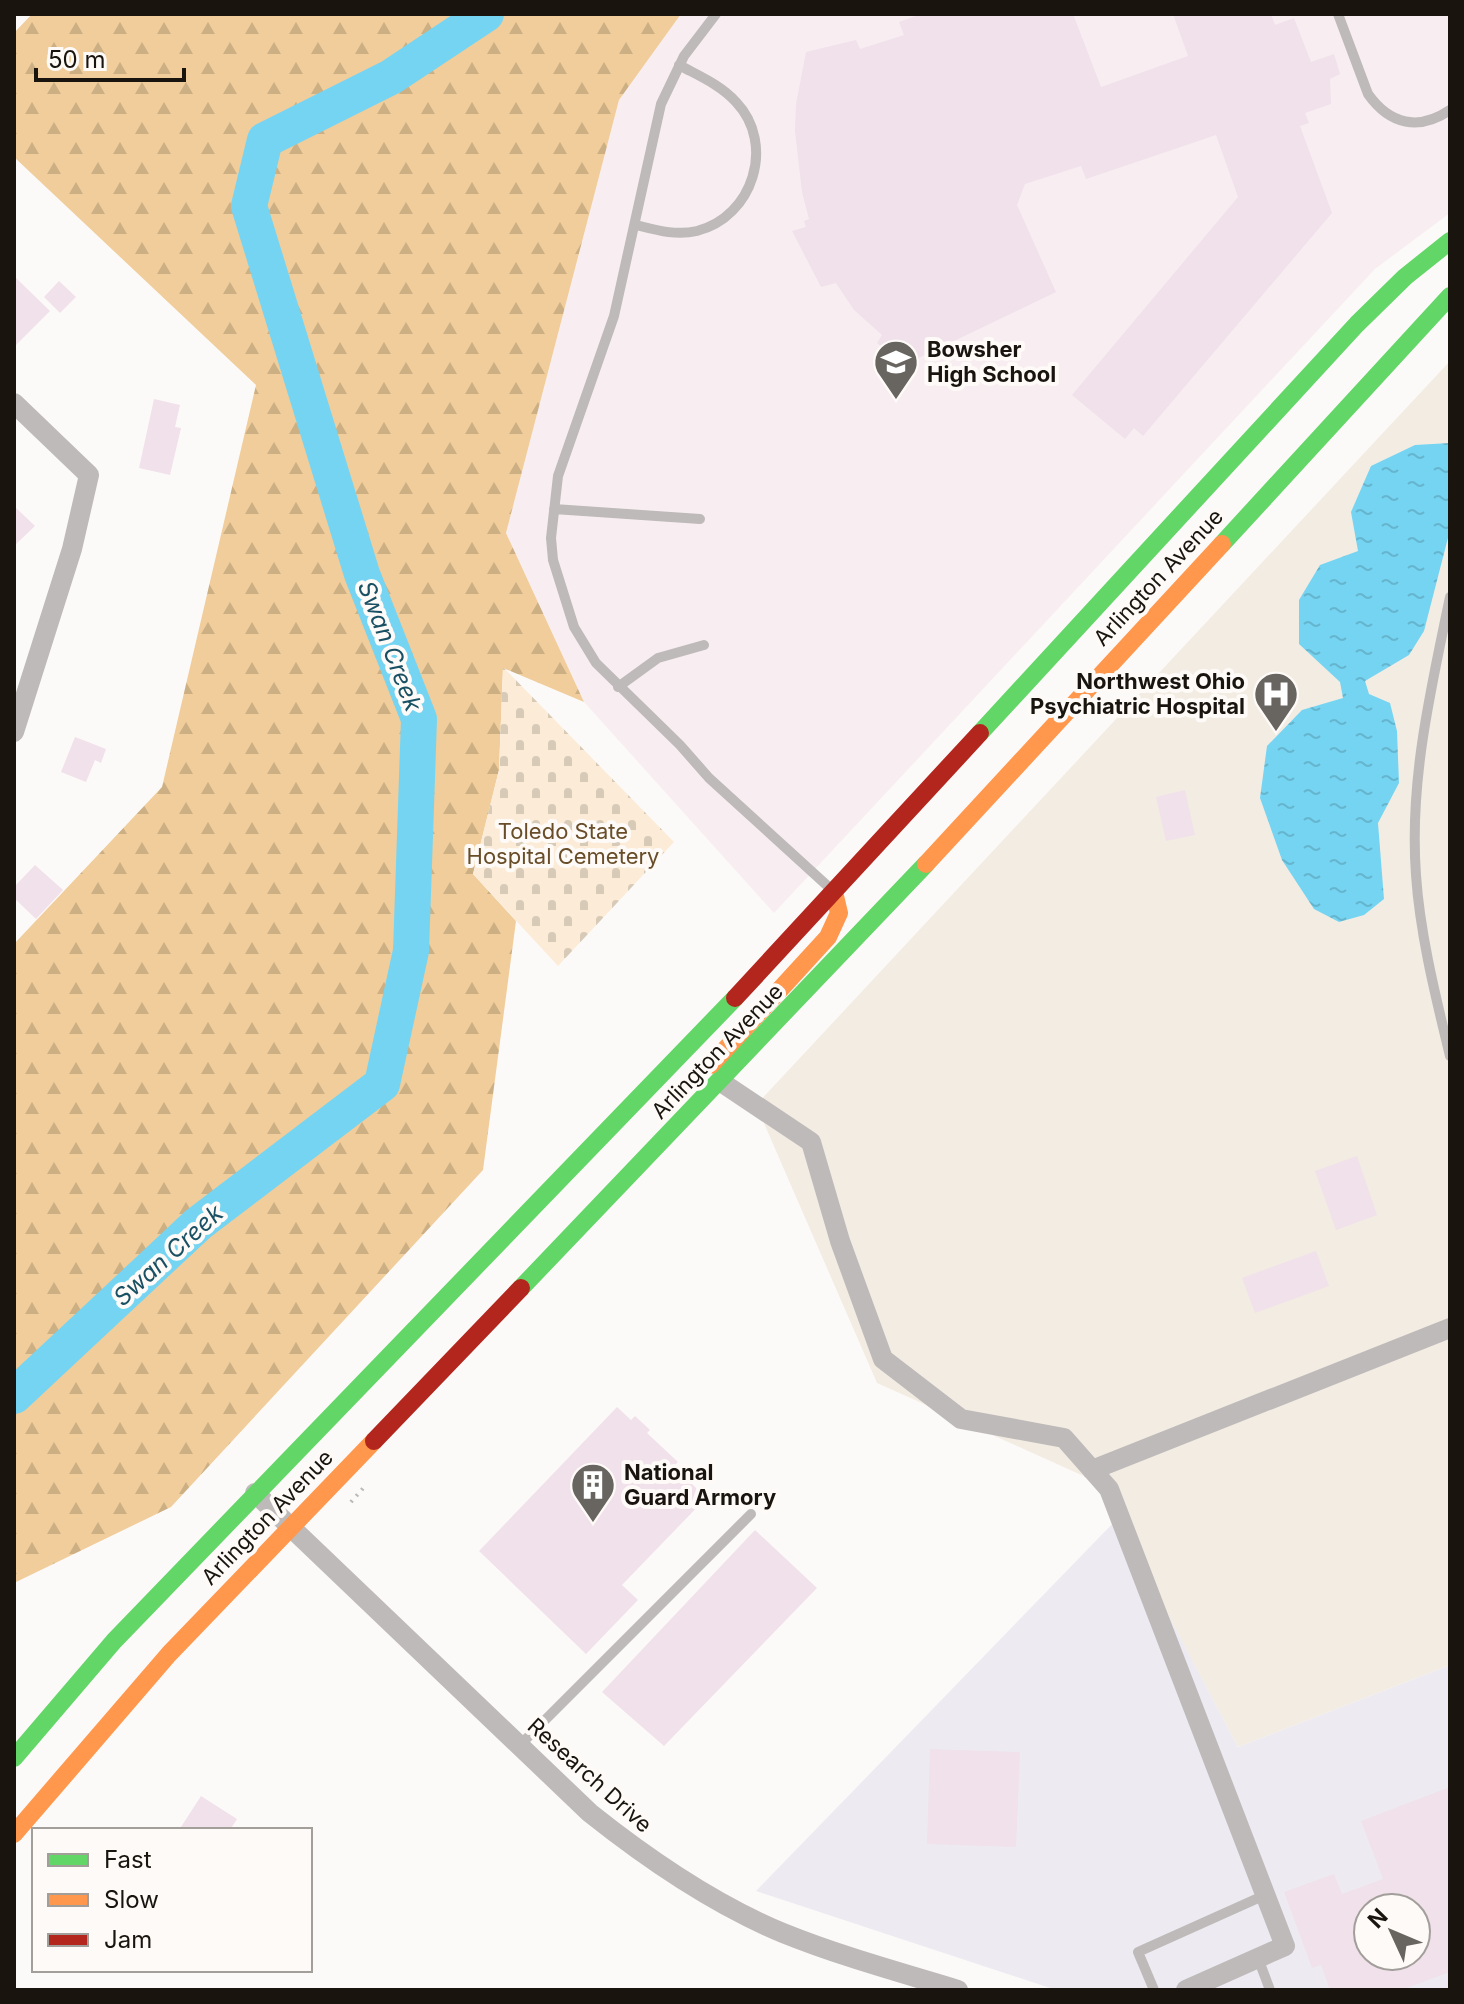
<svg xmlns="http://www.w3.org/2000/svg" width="1464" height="2004" font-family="Inter,sans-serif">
<defs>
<pattern id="forest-firs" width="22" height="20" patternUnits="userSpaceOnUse" patternTransform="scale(2)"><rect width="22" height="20" fill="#f0cd9b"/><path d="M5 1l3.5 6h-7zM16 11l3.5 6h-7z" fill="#cdaf84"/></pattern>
<pattern id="cemetery-stones" width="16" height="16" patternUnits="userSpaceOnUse" patternTransform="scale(2)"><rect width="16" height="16" fill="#fcecd7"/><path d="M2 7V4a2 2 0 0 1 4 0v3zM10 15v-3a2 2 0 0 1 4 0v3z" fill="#d7cab7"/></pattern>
<pattern id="water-ripples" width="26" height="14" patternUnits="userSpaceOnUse" patternTransform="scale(2)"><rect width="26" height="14" fill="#75d4f2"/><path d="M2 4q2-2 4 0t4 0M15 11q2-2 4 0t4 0" fill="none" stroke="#65b5ce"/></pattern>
</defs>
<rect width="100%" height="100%" fill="#fcfaf8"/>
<!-- commercial -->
<path fill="#edebf1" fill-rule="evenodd" d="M1118,1518l120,229 212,-82v325h-394l-300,-99zM1368,1908h48v48h-48z"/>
<!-- education -->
<path fill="#f8eef1" d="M681,14h769v199l-75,56 -601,644 -190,-211 -78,-169 113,-433z"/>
<!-- built -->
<path fill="#f3ece3" d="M1450,361v1304l-212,82 -139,-264 -222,-100 -121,-278z"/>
<!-- forest -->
<path fill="url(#forest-firs)" d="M32,14h649l-62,86 -113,433 78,169 -81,-34 -4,102 -26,104 43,47 -33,249 -312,337 -157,76v-639l148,-157 94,-402 -242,-228v-124z"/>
<!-- cemetery -->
<path fill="url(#cemetery-stones)" d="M503,667l171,175 -116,124 -85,-92 26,-104z"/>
<!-- water -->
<path fill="url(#water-ripples)" d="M1450,443v87l-26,101 -15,24 -44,26 4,13 21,9 7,28 2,52 -21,40 6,76 -20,16 -25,7 -25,-13 -32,-49 -22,-62 7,-52 35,-36 41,-12 -3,-16 -41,-38v-44l21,-35 38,-14 -7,-39 20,-46 44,-21z"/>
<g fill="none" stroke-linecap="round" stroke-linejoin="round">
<!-- river -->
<path stroke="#75d4f2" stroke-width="36" d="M14,1396l184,-172 184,-140 29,-133 8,-232 -57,-145 -113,-368 16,-66 126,-63 95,-63"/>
</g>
<!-- building -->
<path fill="#f0e1ea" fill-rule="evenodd" d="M921,14h152l28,73 87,-31 -15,-42h98l4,11 19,-7 17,44 23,-8 6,20 -10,5 1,25 -26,9 4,10 -9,3 32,87 -189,223 -9,-8 -9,11 -53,-44 166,-198 -22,-62 -130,44 -5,-13 -56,18 -8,21 39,87 -152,73 -27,-22 5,-8 -28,-25 -18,-27 -15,4 -29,-56 14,-4 -2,-6 5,-2 -7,-27 -7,-61 1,-27 10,-52 50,-12 4,9 44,-14 -5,-13z
M14,276l36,35 -36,36z
M59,281l17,16 -16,16 -16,-16z
M154,399l26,6 -5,22 6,1 -11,47 -31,-7z
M14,506l21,20 -21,20z
M75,737l31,12 -5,14 -6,-3 -9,22 -25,-10z
M1185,790l10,45 -29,6 -10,-44z
M35,865l28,25 -27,29 -22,-21v-11z
M1357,1156l20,59 -41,15 -21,-59z
M1316,1251l13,35 -74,27 -13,-35z
M617,1407l14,13 4,-4 15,14 -3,3 31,29 -4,4 32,32 -84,87 16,15 -52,54 -107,-103z
M755,1530l62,58 -153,158 -62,-54z
M930,1749l90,3 -4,95 -89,-3z
M1450,1787v185l-49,18h-71l-9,-25 -9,3 -28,-76 50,-18 8,20 41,-15 -22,-58zM1368,1908h48v48h-48z
M201,1796l36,23 -7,11h-51z"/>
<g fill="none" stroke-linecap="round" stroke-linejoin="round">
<!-- path -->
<path stroke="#bcbab9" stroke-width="4" stroke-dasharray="2 6" stroke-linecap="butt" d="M351,1502l15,-17"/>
<!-- lane -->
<path stroke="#bebab9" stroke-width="10" d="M716,14l-32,42 -23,48 -47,212 -56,160 -7,62 2,22 21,67 22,36 84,82 29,33 123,112
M1338,14l30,80c22,31 51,37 82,16
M636,225c20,5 40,11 61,6 56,-14 79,-87 39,-129 -15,-17 -37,-26 -57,-37
M554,509l146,10
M1450,597c-19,92 -41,184 -34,278 4,60 20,123 34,181
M618,687l40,-29 46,-13
M519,1746l232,-232
M1258,1958l12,32
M1154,1990l-16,-38 127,-57"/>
<!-- street -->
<path stroke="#bebab9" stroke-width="20" d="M14,403l75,72 -17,74 -58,183
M721,1082l90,60 29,99 43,118 78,60 103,19 45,51 176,457 -99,44
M1092,1470l358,-142
M255,1493l335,320c59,47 123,91 193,120 57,23 116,39 175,57"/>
<!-- fast -->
<path stroke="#63d668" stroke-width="18" d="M1222,544l228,-248
M980,733l377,-409 48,-47 45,-36
M521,1288l405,-424
M14,1758l100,-117 621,-643"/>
<!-- slow -->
<path stroke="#ff974d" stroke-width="18" d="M926,864l296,-320
M711,1065l117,-128 11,-24 -5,-21
M14,1834l155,-180 205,-213"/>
<!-- jam -->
<path stroke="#b3261e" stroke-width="18" d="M735,998l245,-265
M374,1441l147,-153"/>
</g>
<!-- icons -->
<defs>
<g id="school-pin" transform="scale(2.3)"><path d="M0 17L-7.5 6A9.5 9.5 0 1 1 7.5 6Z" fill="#686460" stroke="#fdfaf7"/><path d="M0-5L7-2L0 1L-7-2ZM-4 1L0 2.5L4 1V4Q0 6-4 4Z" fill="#fff"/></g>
<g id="hospital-pin" transform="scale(2.3)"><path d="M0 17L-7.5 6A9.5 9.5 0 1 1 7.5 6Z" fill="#686460" stroke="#fdfaf7"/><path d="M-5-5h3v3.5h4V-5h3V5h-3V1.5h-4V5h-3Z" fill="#fff"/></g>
<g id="building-pin" transform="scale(2.3)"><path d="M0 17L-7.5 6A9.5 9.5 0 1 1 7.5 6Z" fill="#686460" stroke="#fdfaf7"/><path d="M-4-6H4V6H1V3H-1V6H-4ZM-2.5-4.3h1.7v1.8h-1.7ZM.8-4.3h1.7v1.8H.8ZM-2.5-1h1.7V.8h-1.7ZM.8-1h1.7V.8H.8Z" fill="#fff"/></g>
</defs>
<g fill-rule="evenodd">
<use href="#school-pin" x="896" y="362"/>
<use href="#hospital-pin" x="1276" y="694"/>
<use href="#building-pin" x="593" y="1485"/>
</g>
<g text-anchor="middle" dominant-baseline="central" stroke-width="8" stroke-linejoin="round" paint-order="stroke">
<!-- poi labels -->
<g font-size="22" font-weight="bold" fill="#19140e" stroke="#fdfaf7" text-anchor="start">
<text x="927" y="349">Bowsher<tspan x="927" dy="25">High School</tspan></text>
<text x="1245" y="681" text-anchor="end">Northwest Ohio<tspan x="1245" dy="25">Psychiatric Hospital</tspan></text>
<text x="624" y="1472">National<tspan x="624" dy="25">Guard Armory</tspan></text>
</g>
<!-- street labels -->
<g font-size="22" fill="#19140e" stroke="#fdfaf7">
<text transform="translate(1158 577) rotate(-47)">Arlington Avenue</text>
<text transform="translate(717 1051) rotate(-46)">Arlington Avenue</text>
<text transform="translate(267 1517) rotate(-46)">Arlington Avenue</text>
<text transform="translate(590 1775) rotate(42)">Research Drive</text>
</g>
<!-- park labels -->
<g font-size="22" fill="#684d28" stroke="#fdfaf7">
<text x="563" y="831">Toledo State<tspan x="563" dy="25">Hospital Cemetery</tspan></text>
</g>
<!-- water labels -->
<g font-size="24" font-style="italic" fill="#1a5063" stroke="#fdfaf7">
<text transform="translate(390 646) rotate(69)">Swan Creek</text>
<text transform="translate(168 1255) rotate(-42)">Swan Creek</text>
</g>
</g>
<!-- border -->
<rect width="1464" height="2004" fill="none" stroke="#19140e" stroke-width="32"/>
<!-- legend -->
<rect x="32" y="1828" width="280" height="144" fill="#fdfaf7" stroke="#a29e9a" stroke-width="2"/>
<rect x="48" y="1854" width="40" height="12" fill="#63d668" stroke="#a29e9a" stroke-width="2"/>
<text x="104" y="1868" font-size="24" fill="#19140e">Fast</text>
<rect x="48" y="1894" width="40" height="12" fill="#ff974d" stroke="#a29e9a" stroke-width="2"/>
<text x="104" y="1908" font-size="24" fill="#19140e">Slow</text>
<rect x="48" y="1934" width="40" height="12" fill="#b3261e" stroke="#a29e9a" stroke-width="2"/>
<text x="104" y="1948" font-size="24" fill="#19140e">Jam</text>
<!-- north arrow -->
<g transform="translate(1392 1932) rotate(314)"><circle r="38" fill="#fdfaf7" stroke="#a29e9a" stroke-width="2"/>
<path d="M0-6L14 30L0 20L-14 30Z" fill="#686460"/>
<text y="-12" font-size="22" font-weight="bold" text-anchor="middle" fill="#19140e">N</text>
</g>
<!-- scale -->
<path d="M36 68v12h148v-12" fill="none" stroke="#19140e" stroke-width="4"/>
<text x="48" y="68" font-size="24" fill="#19140e" stroke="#fdfaf7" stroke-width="6" paint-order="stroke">50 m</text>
</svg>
